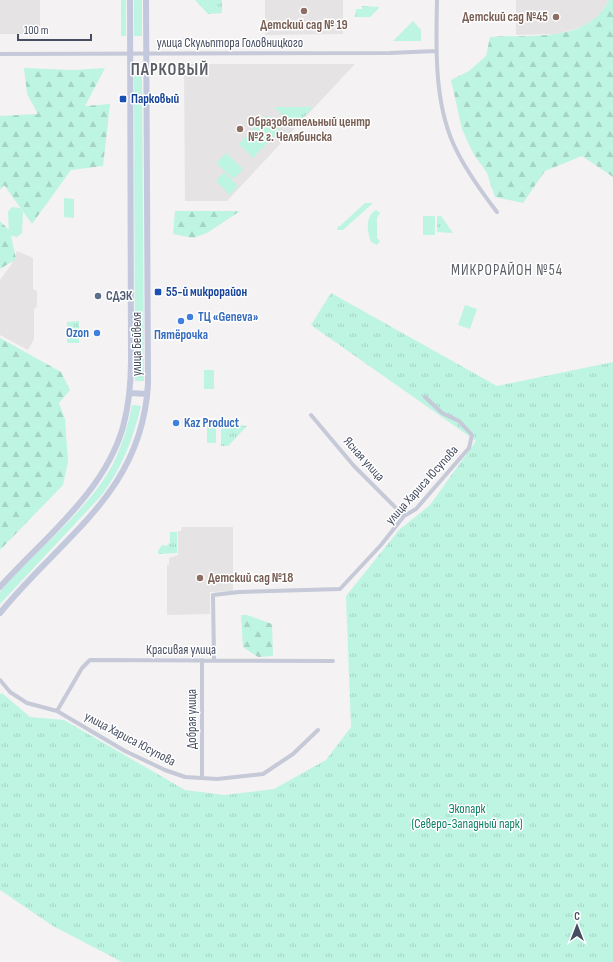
<svg xmlns="http://www.w3.org/2000/svg" width="613" height="962" font-family="'Sofia Sans Condensed',sans-serif">
<defs>
<pattern id="forest-firs" width="22" height="20" patternUnits="userSpaceOnUse"><rect width="22" height="20" fill="#bef4e2"/><path d="M5 1l3.5 6h-7zM16 11l3.5 6h-7z" fill="#a5d3c4"/></pattern>
<pattern id="park-tufts" width="24" height="20" patternUnits="userSpaceOnUse"><rect width="24" height="20" fill="#bef4e2"/><path d="M3 7l-1-3M5 7V3M7 7l1-3M15 17l-1-3M17 17v-4M19 17l1-3" fill="none" stroke="#a5d3c4"/></pattern>
</defs>
<rect width="100%" height="100%" fill="#f4f2f2"/>
<!-- education -->
<path fill="#e5e3e4" d="M0,0h40v34h-40z
M265,0h78v34l-78,1z
M516,0h93l-9,15 -14,10 -11,4 -18,5 -41,1z
M184,64h171l-128,137h-42z
M17,251l16,7v31l4,2v14l-1,3h-2v31l-6,11 -28,-15v-55l11,-15z
M182,527h51v64l-23,1v22l-43,1v-50h2v-7l9,-3v-24h3z"/>
<!-- green -->
<path fill="#bef4e2" d="M121,0h5v36h-5z
M134,0h8v36h-8z
M413,21l8,9v11h-28z
M134,71h8l2,310h-9z
M266,115l14,14 -27,29 -14,-14z
M226,153l17,16 -9,10 -18,-16z
M224,172l14,14 -8,9 -14,-14z
M64,198l10,1v19l-10,-1z
M365,203h8l-30,27h-6l1,-4h2z
M12,207l8,1 3,4 -1,21 -5,4 -8,-2 -1,-23z
M376,210l4,3 -3,5v20l3,3 -3,4 -6,-3c-4,-10 -6,-26 5,-32z
M423,216h12v19h-12z
M465,305l12,4 -7,20 -12,-4z
M204,370h10v19h-10z
M132,405l9,1c-8,33 -19,62 -40,90l-101,108v-12c35,-42 85,-78 112,-126 10,-20 16,-40 20,-61z
M207,424h9v19h-9z"/>
<!-- forest -->
<path fill="url(#forest-firs)" d="M609,0h4v177l-31,-21 -37,15 -22,32 -28,-6 -8,-24 -14,-20 -11,-24 -11,-49 18,-9 17,-15 4,-19c39,-3 98,7 119,-37z
M24,68l49,2 32,-2 -20,38 25,-2 -7,62 -32,4 -39,54 -28,-39 -4,5v-74l38,-2 -11,-20z
M175,211h65l-33,22 -14,5 -20,-4z
M0,221l10,10 6,28 -16,10z
M0,338l61,34 9,18 -11,13 6,16 3,43 -5,23 -63,65z
M241,615h6l25,9 1,32 -15,1 -15,-10z"/>
<!-- park -->
<path fill="url(#park-tufts)" d="M195,0h27v13l-14,1z
M362,6l17,1v1l-9,9h-15l1,-8h6z
M274,107h39l-18,19z
M437,216h4l12,17 -16,-1z
M331,293l166,93 116,-24v600h-491l-69,-36 -53,-36v-196l2,-1 28,24 34,3 121,70 39,5 50,-6 52,-29 25,-33 -5,-131 53,-66 31,-25 46,-64 -165,-116z
M79,321v22h-12v-21z
M221,424l26,2 -19,20h-7z
M170,532h7v21l-19,1v-3l4,-6 5,1 3,-4z"/>
<g fill="none" stroke-linecap="round" stroke-linejoin="round">
<!-- street -->
<path stroke="#c5c9d8" stroke-width="4" d="M437,0c-1,45 -3,100 16,143 11,25 27,47 44,69
M0,54l390,-1 46,-2
M311,415l43,51 50,50
M202,660v117
M214,660l-1,-65 26,-3 101,-3 41,-44 23,-29 12,-7 53,-61 3,-13 -13,-14 -17,-8 -17,-16
M0,680l10,12 17,11 30,8 68,40 40,19 20,7 32,2 46,-5 30,-20 25,-24
M57,711l25,-43 8,-8 243,1"/>
<!-- secondary -->
<path stroke="#c3c8dc" stroke-width="6" d="M130,393l17,1
M0,587c44,-49 104,-94 123,-160 6,-22 8,-44 8,-67l-1,-360
M0,613c62,-77 142,-120 148,-229l-2,-384"/>
</g>
<!-- markers -->
<g fill="#8d6e63" stroke="#fff" stroke-width="1.5">
<circle cx="304" cy="11" r="4"/>
<circle cx="556" cy="17" r="4"/>
<circle cx="240" cy="129" r="4"/>
<circle cx="200" cy="578" r="4"/>
</g>
<g fill="#1a4fb4" stroke="#fff" stroke-width="1.5">
<rect x="119" y="95" width="8" height="8" rx="2"/>
<rect x="154" y="288" width="8" height="8" rx="2"/>
</g>
<circle fill="#5c6f8a" stroke="#fff" stroke-width="1.5" cx="98" cy="296" r="4"/>
<g fill="#3f7fe0" stroke="#fff" stroke-width="1.5">
<circle cx="190" cy="317" r="4"/>
<circle cx="181" cy="321" r="4"/>
<circle cx="97" cy="333" r="4"/>
<circle cx="176" cy="423" r="4"/>
</g>
<g text-anchor="middle" dominant-baseline="central" stroke-width="3" stroke-linejoin="round" paint-order="stroke">
<!-- education labels -->
<g font-size="13" font-weight="bold" fill="#785e54" stroke="#fff" text-anchor="start">
<text x="548" y="17" text-anchor="end">Детский сад №45</text>
<text x="304" y="25" text-anchor="middle">Детский сад № 19</text>
<text x="248" y="122">Образовательный центр<tspan x="248" dy="15">№2 г. Челябинска</tspan></text>
<text x="208" y="578">Детский сaд №18</text>
</g>
<!-- street labels -->
<g font-size="13" fill="#474e62" stroke="#fff">
<text x="230" y="43">улица Скульптора Головницкого</text>
<text transform="translate(137 344) rotate(-90)">улица Бейвеля</text>
<text transform="translate(364 459) rotate(48)">Ясная улица</text>
<text transform="translate(422 485) rotate(-48)">улица Хариса Юсупова</text>
<text x="181" y="650">Красивая улица</text>
<text transform="translate(192 719) rotate(-90)">Добрая улица</text>
<text transform="translate(130 739) rotate(28)">улица Хариса Юсупова</text>
</g>
<!-- transit labels -->
<g font-size="13" font-weight="bold" fill="#164399" stroke="#fff" text-anchor="start">
<text x="131" y="99">Парковый</text>
<text x="166" y="292">55-й микрорайон</text>
</g>
<!-- service labels -->
<g font-size="13" font-weight="bold" fill="#4e5e75" stroke="#fff" text-anchor="start">
<text x="106" y="296">СДЭК</text>
</g>
<!-- shop labels -->
<g font-size="13" font-weight="bold" fill="#366cbe" stroke="#fff" text-anchor="start">
<text x="198" y="317">ТЦ «Geneva»</text>
<text x="89" y="333" text-anchor="end">Ozon</text>
<text x="181" y="335" text-anchor="middle">Пятёрочка</text>
<text x="184" y="423">Kaz Product</text>
</g>
<!-- park labels -->
<g font-size="13" fill="#0e8166" stroke="#fff">
<text x="467" y="809">Экопарк<tspan x="467" dy="15">(Северо-Западный парк)</tspan></text>
</g>
<!-- quarter labels -->
<g font-size="15" letter-spacing="1" fill="#5d5f68" stroke="#fff">
<text x="507" y="270">МИКРОРАЙОН №54</text>
</g>
<!-- district labels -->
<g font-size="17" font-weight="bold" letter-spacing="1" fill="#5d5f68" stroke="#fff">
<text x="170" y="70">ПАРКОВЫЙ</text>
</g>
</g>
<!-- north arrow -->
<g transform="translate(577 926)" stroke="#ffffff" stroke-width="3" paint-order="stroke">
<path d="M0-3L7 15L0 10L-7 15Z" fill="#474e62"/>
<text y="-6" font-size="11" font-weight="bold" text-anchor="middle" fill="#474e62">С</text>
</g>
<!-- scale -->
<path d="M18 34v6h73v-6" fill="none" stroke="#474e62" stroke-width="2"/>
<text x="24" y="34" font-size="12" fill="#474e62" stroke="#ffffff" stroke-width="3" paint-order="stroke">100 m</text>
</svg>
